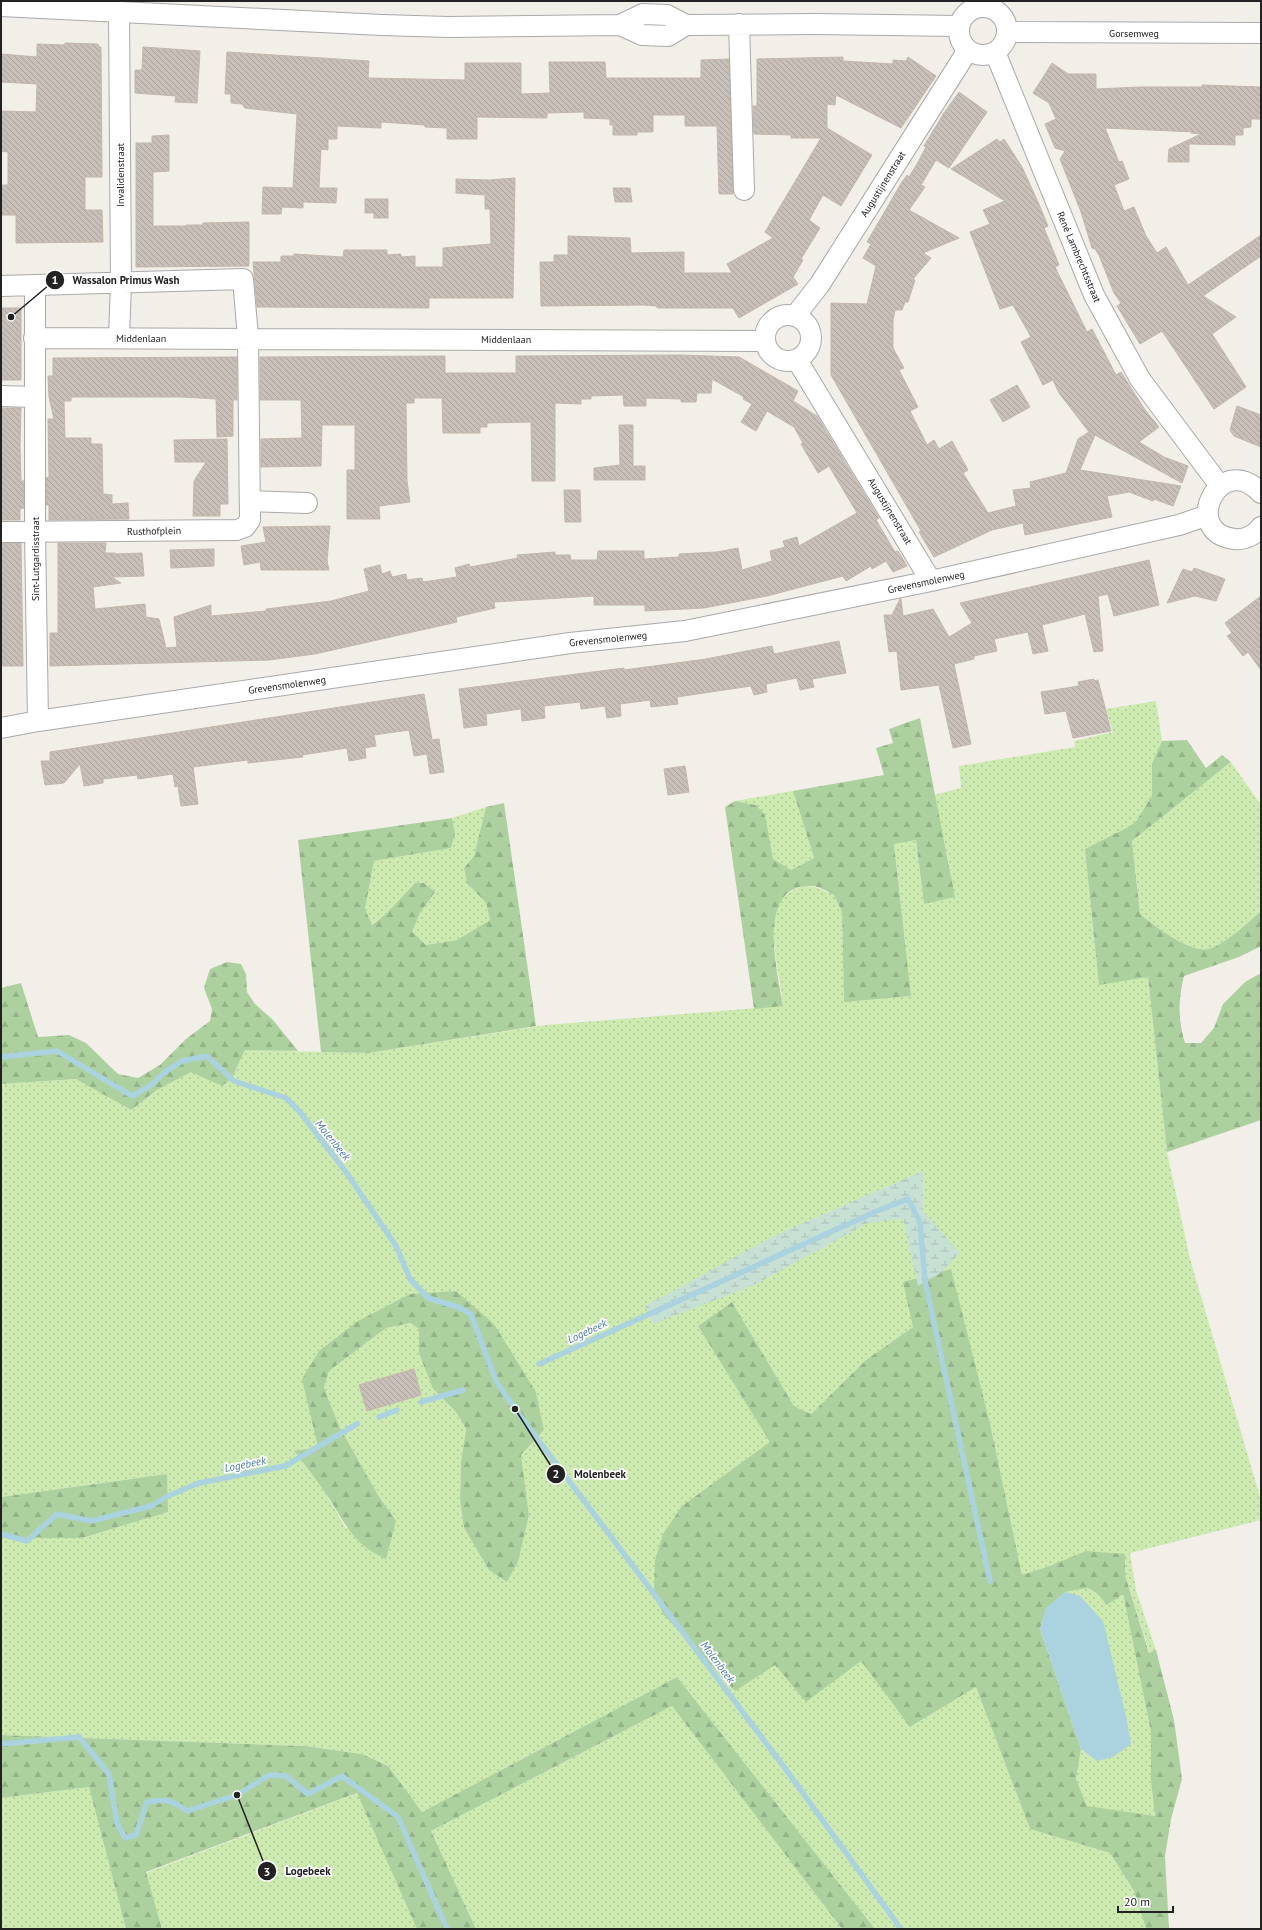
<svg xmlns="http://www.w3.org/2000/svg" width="1262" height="1930" font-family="'PT Sans',sans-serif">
<defs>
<pattern id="grass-dots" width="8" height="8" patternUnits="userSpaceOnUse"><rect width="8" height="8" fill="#cdebb0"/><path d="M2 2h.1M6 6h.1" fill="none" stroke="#b0c997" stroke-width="1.8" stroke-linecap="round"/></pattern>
<pattern id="forest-firs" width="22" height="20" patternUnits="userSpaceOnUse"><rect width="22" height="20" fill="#add19e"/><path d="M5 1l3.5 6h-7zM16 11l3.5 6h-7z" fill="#95b388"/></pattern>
<pattern id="wetland-marsh" width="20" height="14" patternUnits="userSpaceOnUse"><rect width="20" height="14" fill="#c6e0d4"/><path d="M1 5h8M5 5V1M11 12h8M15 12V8" fill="none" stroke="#aac0b6"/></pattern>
<pattern id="building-back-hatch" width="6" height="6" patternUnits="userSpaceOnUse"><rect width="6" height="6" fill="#c7bfb8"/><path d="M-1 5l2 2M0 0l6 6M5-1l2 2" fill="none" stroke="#aba49e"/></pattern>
</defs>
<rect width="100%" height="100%" fill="#f2efe9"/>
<!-- grass -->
<path fill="url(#grass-dots)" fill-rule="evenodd" d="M1156,701l6,40 -10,22v32l-15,25 -7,6 -45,23 14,135 49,-7 19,175 23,107 71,241v20l-131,33 6,37 20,60 -6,4 -25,-79v-21l-73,11 -30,10 -32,-152 -40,-154 -37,58 -47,33 -55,54 -17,-8 -62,-104 -34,24 73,116 -89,64 94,159 30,36 55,-41 49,67 66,-40 54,142 80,24 24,38 12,38h-271l-198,-252 -255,135 -34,-46 -26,-12 -57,-8 -304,-11v-201l17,4h64l86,-26 -2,-38 -165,23v-413l75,-5 55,31 26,-20 34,-18 41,6 13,-28 124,3 177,-28 237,-19c-2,-29 -18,-79 -3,-105 1,-3 6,-6 9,-8 17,-12 27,-6 45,2l8,17 2,89 67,-5 -17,-153 22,-3 8,64 27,-30 -17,-79 27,-7 -2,-22 116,-19 -1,-6 39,-9 -7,-23zM456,1291l80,101 8,38 -23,25 8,60 -11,47 -11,20 -18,-12 -25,-42 -4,-28 1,-38 5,-33 -9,-16 -24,-24 -14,-36v-24l-10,-6 -23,5 -57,43 -5,17 16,40 38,67 18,26 -50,7 -24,-41 -28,-35 24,-5 1,-96z
M1231,762l30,43v106c-12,11 -37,34 -53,38 -17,4 -55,-24 -68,-35l-8,-73z
M793,791l21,67 -23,12 -18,-10 -17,-55 -21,-4z
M486,807l-12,49 -10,12 3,15 19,20 4,17 -33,20 -31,5 -14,-13 8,-19 15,-21 -20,-9 -28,30 -16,12 -6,-16 9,-48 77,-13 4,-14 -3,-16z
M1088,1588l10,6h25l28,138v49l4,35 -68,-9 -11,-28 5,-30 16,12 -32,-169z
M672,1706l170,223h-366l-45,-98z
M89,1787l37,142h-125v-131z
M358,1793l59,136h-255l-16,-56z"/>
<!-- forest -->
<path fill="url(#forest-firs)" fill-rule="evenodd" d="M920,718l35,179 -31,7 -8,-64 -22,4 17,152 -67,6 -2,-90 -8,-17c-6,-3 -15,-9 -22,-9 -58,-3 -34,88 -29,120l-29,3 -29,-202 10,-6 21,4 9,10 8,44 18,11 23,-12 -21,-67 91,-16 -8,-27 17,-5 -4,-14z
M1187,740l19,28 16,-13 9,7 -99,79 8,73c13,11 50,39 68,35 15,-3 41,-27 53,-38v35l-22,11 -55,19c-6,23 -6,45 1,67h16l13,-15 9,-24 22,-22 16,-9v147l-94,32 -19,-175 -49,8 -14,-136 45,-23 7,-6 15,-25v-32l10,-22z
M504,803l32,223 -167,27 -48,-1 -23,-212 154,-22 3,16 -4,14 -77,13 -9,48 7,16 15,-12 28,-30h9l11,9 -15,21 -8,19 14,13 31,-5 33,-20 -4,-17 -19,-20 -3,-15 10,-12 12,-49z
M227,962l14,2 5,10 1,18 8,12 18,16 25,31 -53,-1 -13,28 -10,8 -31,-14 -34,18 -26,20 -55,-31 -75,5v-96l20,-5 17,54 31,-2 17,8 32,31 20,4 22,-13 26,-26 24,-18 2,-12 -8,-21 6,-19z
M951,1269l39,154 32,152 30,-10 34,-14 39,3v21l24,78 7,-3 18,70 8,59 -11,40 -6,37 4,73h-23l-12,-38 -24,-38 -80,-24 -54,-142 -66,40 -49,-66 -55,41 -31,-37 -40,26 -72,-77 -9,-21 1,-32 8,-27 19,-28 88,-64 -72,-116 34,-24 62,104 17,8 55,-54 47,-33 -10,-45zM1088,1588l10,6 9,11 16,-11 28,138v49l4,35 -68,-10 -11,-27 5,-30 -41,-120 6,-20 19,-17z
M456,1291l38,33 42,68 8,38 -23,25 8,60 -11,47 -11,20 -18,-12 -25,-42 -4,-28 1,-38 5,-33 -9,-16 -24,-24 -14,-36v-24l-9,-6 -24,5 -57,43 -5,17 16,40 38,67 18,26 -10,38c-37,-16 -42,-41 -64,-71 -9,-13 -19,-25 -28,-37l24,-4 -16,-68 17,-28 39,-30 52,-27z
M167,1474l1,38 -86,26h-64l-17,-4v-37z
M677,1677l198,252h-33l-170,-223 -241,125 45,98h-59l-60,-136 -211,79 16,57h-36l-37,-142 -88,11v-63l304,11 57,8 26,12 34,46z"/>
<!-- wetland -->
<path fill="url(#wetland-marsh)" d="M923,1171v40l37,42 -21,21 -21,12 -15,-67 -35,4 -114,62 -101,39 -8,-18 131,-71z"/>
<!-- water -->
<path fill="#aad3df" d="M1065,1592l15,4 23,25 23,95 5,28 -18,13 -16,4 -16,-12 -41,-120 6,-21z"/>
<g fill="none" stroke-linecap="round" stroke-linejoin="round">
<!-- stream -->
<path stroke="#aad3df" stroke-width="5.5" d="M1,1057l56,-6 75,45 18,-10 15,-14 17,-11 25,-5 27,25 52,17 13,13 47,61 50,74 14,33 18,19 30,9 13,7 25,67 19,28 272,362 114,158
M539,1364l338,-153 31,-12 12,23 5,59 65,300
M421,1402l42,-12
M379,1417l18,-7
M1,1534l26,7 30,-27 34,7 60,-15 17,-10 31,-13 86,-17 72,-42
M1,1744l78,-7 30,37 8,49 8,15 11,-3 11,-33c18,-4 25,-2 40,9l50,-16 32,-20 17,1 22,18 34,-18 56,41 49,112"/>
</g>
<!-- building -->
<path fill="url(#building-back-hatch)" stroke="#c4b6ab" d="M65,43l33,1 1,3h2l1,130h-17v33h17l1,32 -87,1v-28h-15v-30h7v-33l-7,-1v-40l35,1 1,-28 -36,-2v-28l36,3v-13l28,1z
M143,47l57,4 -3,52 -22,-1 1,-6 -41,-3v-23h7z
M227,52l142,9 -1,17 97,2v-17h56v31l29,-1 -1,-31h56l1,16h95v-18l28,-1 4,135h-14l-2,-68h-32v-11h-32v17h-16v3h-24v-10h-3v-6l-26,-1v-6l-37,1v5l-70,-1v22h-30v-11l-22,-1v-2l-44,-3v6l-44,-2v13h-9v11l-7,-1 -2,39h18l-1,15 -33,-1v6l-21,-1 -1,7h-19l1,-27 30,1 4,-74 -52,-6 -3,-4 -11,-1v-9h-6z
M843,57v4l50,3v-4l13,1 2,-4 28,19 -35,52 -65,-33 -1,10 -8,-1v24l45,27 -31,51 -18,-11 -14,25 11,8 -19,31 2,1 -10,17 5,7 -59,34 -6,-10h-76v-2l-14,-1 -102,1 -1,-44h14v-7h14v-19l62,2 1,15 53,-1v21h48l-5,-9 46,-26 -8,-6 56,-94h-30v-3l-37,-1 -1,-28h4v-47z
M1052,63l16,11h28v15l44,-2h62v-2l59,2v32h-10v8l-8,1v7h-8v10l-46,-1v18h-21l1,-13 32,-15 -10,-1 4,-1 -90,-4 14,34 3,-1 7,18 -15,6 10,26 10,-4 12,29 11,17 9,-6 22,38 73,-50v21l-58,40 33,21 -24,17 34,53 -32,22 -52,-78 -22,13 -23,-38 4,-3 -7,-10 -15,-38 -4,-6 -3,-1 -11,-36 -21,-53 5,-8 -10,-3 -10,-24 11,-5 -7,-16 -16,-10z
M959,92l28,20 -38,56 -13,-8 -15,25 4,2 -16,23 50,28 -36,15 8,5 -18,21 2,1 -7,22h-3l-3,8h-7l-2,10v28l11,20 -5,2 19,37 -8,4 17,34 7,-5 5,9 13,-8 16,29 -5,3 25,40 28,-7 -3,-16 18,-2 -1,-6 36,-9 12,-34 11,-7 -30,-39 -6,-13 -10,5 -22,-43 10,-5 -18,-32 -13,4 -30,-77 20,-8 -7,-14 22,-9 -54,-32 46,-30 3,3 4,-3 18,28 16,35 10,24 -4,2 15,37 -4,2 32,65 5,-3 24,46 5,-3 24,38 14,17 -20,15 25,15 24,9 -6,17 -87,-48 -15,35 101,16 -8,20 -19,-7 -1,2 -24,-9 -22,4 5,21 -87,18 -2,-12 -31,7 -58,27 -15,-25 2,-1 -90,-156v-72l36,1 9,-38 -13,-8 8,-14 -4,-2 35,-60 5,-7 2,2 8,-13 9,-17 -2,-1 20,-33z
M169,135v36l-16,1v54h33v-1h17v-2l46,-1v44l-113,1v-124h16v-7z
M515,178l-2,120h-84v10l-172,-1 -4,-45h28v-6h13v-2l49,3 1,-7h43v5l14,-1v3l14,-1v11h28v-19l48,-4 -1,-35h-5v-14l-29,-2v-14l33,1z
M613,188h17l2,14h-17z
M365,199h23v19h-14v-5h-9z
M1,308h20v72h-20z
M680,355l59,2 59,34 -5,10 24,15 62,102 -3,2 19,32 3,-1 9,15 -14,6 -7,-11 -14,8 -1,-3 -25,15 -3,-5 -76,20 -63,12 -59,3v-6h-51v-9l-100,6 1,6 -39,9 1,5 -142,32 -46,6 -219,6v-33h8v-90h48l-1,10h10v1l27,-1 2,23 -32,1 9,6 -28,4 2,22 50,-5 1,13 13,2 7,29 11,-1 -3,-30 37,-12v11l55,-5v-2l65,-8 38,-10 -5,-22 16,-4 2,9 8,-3 2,6 14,-3 1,6 15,-2 1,4 34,-5 -2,-9 14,-4 1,3 48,-9 -1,-3 38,-3v3h15l1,5h26l1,-9h46v8l35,-2v-3l38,-2 21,-4 4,22 30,-9 -2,-10 15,-4 -2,-6 14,-4 2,9 58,-33 -28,-47 -11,7 -17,-29 2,-1 -9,-16 -27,-16 -11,20 -15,-9 11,-18 -9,-5 1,-2 -32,-18 -1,14h-14l-1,9h-15v-3l-35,-1v8h-22l-1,-11 -32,1v3h-10v5l-26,-1v78h-23l-1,-59 -44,1v4h-7v6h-37l-1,-35h-28v5h-8l1,78 3,21 -31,4 1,13h-33v-49h8v-45h-33l-1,41 -60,1v-28l41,-1 -1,-38h-41v-43l185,-1v17h71v-17z
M237,357v43h-4v36l-16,1 -1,-38 -34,-2h-111v4h-7l1,37h26v6h11l1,50 9,1v9l16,-1 1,16 -80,1v-15h-3v-27l3,-1 -1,-58h6l-5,-22 -1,-21h5v-18z
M1017,385l13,22 -27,15 -13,-22z
M1237,406l24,9v32l-27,-11 -4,-6z
M1,408h20l-1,38 1,35h3v27l-4,1v11h-19z
M619,425h14v41h12v14h-51v-12l26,-3z
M227,439l1,65h-8v12h-27l1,-35 12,-19h-31l-1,-22z
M564,490h16l1,32h-16z
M330,526l-3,35 2,9h-68l-1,-8 -16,3 -3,-19 25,-4 -3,-15z
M1,543h20l2,123h-22z
M214,549v17l-43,2 -1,-18z
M1149,560l10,45 -45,11 -6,-22 -10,2 5,55 -9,1 -9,-38 -43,11 6,26 -15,3 -5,-22 -34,7 3,12 -23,5v3l-20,5 17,80 -18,4 -14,-63 -38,5 -4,-39 -8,1 -5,-37h8l8,-16h1l2,17 30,-7 16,28 23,-14 -12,-20z
M1194,568l31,11 -9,22 -21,-5 -28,7 16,-34 9,3z
M1261,596v74l-13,-18 -5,4 -16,-20 5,-3 -7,-10z
M839,641l7,32 -34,6 2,8 -14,3 -3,-12 -31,6 1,8 -13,3 -3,-9 -74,11 1,7 -27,3 -1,-7 -30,4 1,12 -14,2 -2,-12 -24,3 -1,-7 -36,4 1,12 -23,3 -1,-12 -35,5 1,11 -23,3 -5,-39 165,-21v2l82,-11 66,-13 2,8z
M1094,679v2l4,-1 13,51 -38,7 -7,-27 -21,3 -4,-22 38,-6 -1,-4z
M424,694l8,46 7,-1 5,33 -14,2 -3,-20 -13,2 -5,-26 -35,5 2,11 -11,2 1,10 -17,3 -2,-13 -45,7 1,2 -55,6v-3l-55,7 5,37 -17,2 -3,-20 -3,1 -2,-13 -35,5 -1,-4 -34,4v4l-19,3 -4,-22 -16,19 -19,2 -4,-24h9v-9z
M685,766l4,26 -21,3 -4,-26z
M414,1369l7,26 -54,16 -8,-26z"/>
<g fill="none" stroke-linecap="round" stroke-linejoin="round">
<!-- minor casing -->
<g stroke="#a9a9a9" stroke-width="22">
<path id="minor" d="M1,6l381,19 66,2 172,-2 22,10 26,1 18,-11
M959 31a24 24 0 1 1 48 0a24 24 0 1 1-48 0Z
M119,13l2,270 -2,55
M739,24l5,166
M620,25l23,-11 24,1 19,10 128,-1 145,2
M1008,32l253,1
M995,52l99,243 46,84 80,107
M35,285v247l3,189
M1,286l242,-7 5,58 2,183 -5,7 -8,3 -236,2
M765 338a23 23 0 1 1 46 0a23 23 0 1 1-46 0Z
M795,316l25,-32 148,-234
M34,338l731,3
M797,360l134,221
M1,396l34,1
M1261,493c-41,-44 -81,39 -27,46 11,1 21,-4 27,-12
M250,501l57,2
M1,728l37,-7 532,-78 115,-12 246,-50 248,-56 29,-10"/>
</g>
<!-- minor -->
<use href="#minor" stroke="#fff" stroke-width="20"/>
</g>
<g text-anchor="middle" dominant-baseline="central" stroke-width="3.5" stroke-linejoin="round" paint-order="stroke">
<!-- street labels -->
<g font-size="10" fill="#222" stroke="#fff">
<text x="1134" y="33">Gorsemweg</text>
<text transform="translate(120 175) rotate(-90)">Invalidenstraat</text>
<text transform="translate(883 184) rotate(-58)">Augustijnenstraat</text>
<text transform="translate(1079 257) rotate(67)">René Lambrechtsstraat</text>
<text x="141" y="338">Middenlaan</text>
<text x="506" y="339">Middenlaan</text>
<text transform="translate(890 511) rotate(59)">Augustijnenstraat</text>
<text transform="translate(154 531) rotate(-1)">Rusthofplein</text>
<text transform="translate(35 559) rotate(-90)">Sint-Lutgardisstraat</text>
<text transform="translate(926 582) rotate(-12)">Grevensmolenweg</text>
<text transform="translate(608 639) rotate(-6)">Grevensmolenweg</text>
<text transform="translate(287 685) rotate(-8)">Grevensmolenweg</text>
</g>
<!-- water labels -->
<g font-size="11" font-style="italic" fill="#4a7aab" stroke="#fff">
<text transform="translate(333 1140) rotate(51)">Molenbeek</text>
<text transform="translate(587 1331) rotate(-25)">Logebeek</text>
<text transform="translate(245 1464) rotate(-11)">Logebeek</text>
<text transform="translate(718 1662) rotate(53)">Molenbeek</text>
</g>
</g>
<!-- callouts -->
<path fill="none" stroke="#222" stroke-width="1.5" d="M11 317L55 280M515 1409L556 1474M237 1795L267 1871"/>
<g fill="#222" stroke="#fff" stroke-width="1.5">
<circle cx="11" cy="317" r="4"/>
<circle cx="515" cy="1409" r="4"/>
<circle cx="237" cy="1795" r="4"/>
<circle cx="55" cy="280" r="10"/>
<circle cx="556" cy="1474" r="10"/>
<circle cx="267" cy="1871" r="10"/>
</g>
<g font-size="12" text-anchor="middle" font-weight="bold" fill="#fff">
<text x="55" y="284">1</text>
<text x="556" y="1478">2</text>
<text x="267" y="1876">3</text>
</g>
<g font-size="11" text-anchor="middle" font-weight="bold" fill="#222" stroke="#fff" stroke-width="3.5" stroke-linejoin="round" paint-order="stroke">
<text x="126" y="284">Wassalon Primus Wash</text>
<text x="600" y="1478">Molenbeek</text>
<text x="308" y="1875">Logebeek</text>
</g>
<!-- border -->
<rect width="1262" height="1930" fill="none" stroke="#222222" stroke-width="4"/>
<!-- scale -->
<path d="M1118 1906v6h55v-6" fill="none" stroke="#222222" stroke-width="2"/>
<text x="1124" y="1906" font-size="12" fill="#222222" stroke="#ffffff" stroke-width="3" paint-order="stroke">20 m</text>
</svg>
